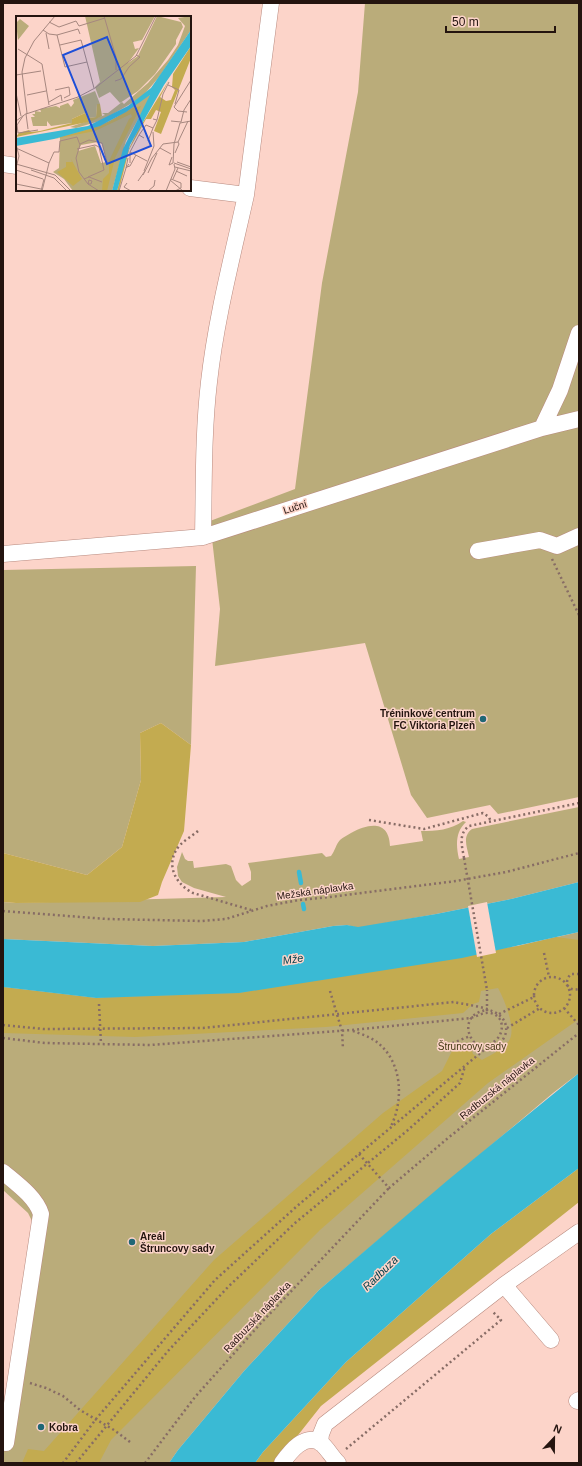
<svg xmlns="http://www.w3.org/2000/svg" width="582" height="1466" font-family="Arial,sans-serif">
<rect width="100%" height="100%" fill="#fcd4c9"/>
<!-- green -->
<path fill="#baac7a" d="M365,3h214v794l-81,17 -8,-9 -63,13 -16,-23 -46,-152 -150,23 5,-57 -10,-88 85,-32 27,-206 36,-191z
M196,566l-5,179 -30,-22 -21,10 1,47 -19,67 -35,28 -84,-22v-283z
M579,807v75l-68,17 -75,15 -78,14 -11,-3 -14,1 -89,16 -91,4 -150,-7v-37l13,1 210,-6 -32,-9 -12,-6 -4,-6 -1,-9 5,-15 3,7 3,2h5l1,7 32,-4 5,2 5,14 6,6 9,-6v-8l-3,-9 74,-10 4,4 5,-1c4,-5 5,-12 9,-16 3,-3 8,-5 11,-7 18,-10 38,-13 39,13l33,-5 -2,-10c15,0 30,-1 42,-10l3,1c-11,10 -10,24 -7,37l10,-2c-2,-10 -7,-21 3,-28z
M579,932v141l-26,20 -234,197 -75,81 -66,79 -9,13h-166v-51l29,-191 -4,-8 -25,-23v-203l93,11 422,-52z"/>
<!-- forest -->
<path fill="#c3ab50" d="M161,723l30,22 -7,86 -22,51 -4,13 -18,7 -124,1 -13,-1v-49l84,22 35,-28 19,-67 -1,-47z
M556,937l23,3v79l-91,64 -168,147 -209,210 -12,23h-77l6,-14 16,2 170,-191 169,-147 59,-42 11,-22 11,-5 7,5 2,5 9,6c9,-5 19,-10 26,-18 10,-11 -4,-43 -10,-54l-17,3 -2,11 -6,2 -10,9 -137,14 -191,10 -132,-4v-46l93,11 143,-5 279,-47z
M579,1168v34l-258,204 -45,57h-21l8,-11 83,-90 145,-128z"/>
<!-- water -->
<path fill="#3abad4" d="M579,882v50l-117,26 -223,35 -143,5 -93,-11v-48l150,7 91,-4 89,-16 14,-1 11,2 78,-13 75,-15z
M579,1073v95l-88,66 -145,128 -83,90 -8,11h-86l9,-13 66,-79 75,-81 129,-110z"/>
<!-- pier -->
<path fill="#fcd4c9" d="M487,902l9,51 -19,4 -9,-51z"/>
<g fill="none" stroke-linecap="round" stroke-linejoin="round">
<!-- stream -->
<path stroke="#3abad4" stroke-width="4.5" d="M299,872l2,11
M303,904l1,5"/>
<!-- minor casing -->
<g stroke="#b88a7f" stroke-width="17">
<path id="minor" d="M3,164l14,2
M190,188l56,7c-14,63 -30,124 -37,187 -6,51 -5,104 -6,155
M246,195l25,-192
M542,428l18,-38 19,-57
M478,551l62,-11 17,6 22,-10
M3,554l200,-17 339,-109 37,-9
M3,1172c13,11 33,25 38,42l-35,229
M504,1285l75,-53
M577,1401l2,-1
M320,1443l1,-9 4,-10 179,-139 47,55
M282,1463c8,-11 23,-31 39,-20 6,5 11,14 17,20"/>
</g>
<!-- path -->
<path stroke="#876c65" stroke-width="2.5" stroke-dasharray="2 3" stroke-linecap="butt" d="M552,559l27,56
M369,820l55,9 59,-16 6,4 2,5
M198,831c-6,5 -13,9 -18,14 -16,18 -5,39 13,48l58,17
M464,858c-2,-12 -6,-24 5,-32l110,-23
M3,911l104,8 95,2 24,-2 41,-13 32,-6 31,-3 126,-16 50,-9 73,-19
M544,953l5,24
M579,974h-8c-8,8 -3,18 8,15
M534 995a18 18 0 1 1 36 0a18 18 0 1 1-36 0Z
M330,991l12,40 1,18
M99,1004l2,40
M564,1008l15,17
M487,1011v-21
M499,1014l35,-17
M3,1025l41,4 159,-1 251,-26c16,4 50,5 52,25 1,6 -2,12 -6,16 -25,21 -50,-28 -13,-33
M507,1028l33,-20
M353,1031c8,3 18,6 25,12 24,19 26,57 13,83
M3,1038l42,5 105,2 202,-15 119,-12c6,-2 13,-6 19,-5 14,2 15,19 6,27l-137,114 -63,53 -81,73 -119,139 -33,44
M443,1047l27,-11
M359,1154l30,34 59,-50 131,-105
M30,1383l16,5 17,8 17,14 34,20 16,12
M346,1449l155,-129 -8,-8
M76,1463l92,-112 60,-64 67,-64 113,-93 52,-47 5,-17
M145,1463l50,-66 66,-74 128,-135"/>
<!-- minor -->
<use href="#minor" stroke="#fff" stroke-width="16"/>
<!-- path-bridge -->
<path stroke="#876c65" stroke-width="2.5" stroke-dasharray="2 3" stroke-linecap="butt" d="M464,858l23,132"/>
</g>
<!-- markers -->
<g fill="#206776" stroke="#fcd4c9" stroke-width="1.5">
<circle cx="483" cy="719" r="4"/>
<circle cx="132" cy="1242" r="4"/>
<circle cx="41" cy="1427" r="4"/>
</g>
<g text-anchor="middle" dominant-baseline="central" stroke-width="3" stroke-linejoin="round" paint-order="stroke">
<!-- street labels -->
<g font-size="10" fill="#24140f" stroke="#fcd4c9">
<text transform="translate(295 507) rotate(-18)">Luční</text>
<text transform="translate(315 891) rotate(-8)">Mežská náplavka</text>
<text transform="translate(497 1088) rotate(-39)">Radbuzská náplavka</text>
<text transform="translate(257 1317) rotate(-47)">Radbuzská náplavka</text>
</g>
<!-- poi labels -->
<g font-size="10" font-weight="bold" fill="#24140f" stroke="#fcd4c9" text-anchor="start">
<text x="475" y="713" text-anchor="end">Tréninkové centrum<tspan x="475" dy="12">FC Viktoria Plzeň</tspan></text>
<text x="140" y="1236">Areál<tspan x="140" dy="12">Štruncovy sady</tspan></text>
<text x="49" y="1427">Kobra</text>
</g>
<!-- park labels -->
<g font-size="10" fill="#423811" stroke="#fcd4c9">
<text x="472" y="1046">Štruncovy sady</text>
</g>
<!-- water labels -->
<g font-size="11" font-style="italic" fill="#07414c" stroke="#fcd4c9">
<text transform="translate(293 959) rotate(-9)">Mže</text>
<text transform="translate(380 1273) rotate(-44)">Radbuza</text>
</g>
</g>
<!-- overview -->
<g transform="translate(16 16)">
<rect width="175" height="175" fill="#fcd4c9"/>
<path d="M69,0h70l-13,24 -9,2 2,7 4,-1 -11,15 10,-7 19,-40 24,6 2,5 -7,13v4l-21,30 -17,17 -18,12 -10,-11 -11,6 -4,-11 5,-5zM175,0v14l-32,47 -17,20 -39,23 -27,8 -6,-1 35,-12 -3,-2h6l14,-11 2,2 24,-21 20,-23 10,-15 7,-19 -7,-8zM4,3l9,7 -11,14 -2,-17zM79,75l5,13h-3l-1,13 -8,1 -3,-5 -13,6v4l-21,3 -4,-5v5h-14l-2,-9h4l-3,-3h3v-3l6,1 -1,-3 16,-3 4,2v-2l8,-3 3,4 3,-4 -1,-3zM133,79l2,1 -25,45 -14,50h-39l-9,-12 -11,-7 6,-4 1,-32 51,-15zM82,126l4,2 5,18 -6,1 -6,-17 -17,5 3,-6z" fill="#baac7a" fill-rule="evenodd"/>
<path d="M175,30v12l-30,76 -7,-3 7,-19 -5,-2 -5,9h-5l-17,31 -10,40 -2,1 9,-36 11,-23 32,-52 -9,17 6,4 5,-1 4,-10 -3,-3 1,-13zM81,88h3l2,12 -10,5 -76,16 3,-4 10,-3 2,2 9,-1 32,-8v-4l13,-6 3,5 8,-1zM125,90l-26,52 -8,33h-5l1,-12 6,-6v-12l20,-42 3,-2 -1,-3 -36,17 -41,8 46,-13 33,-18zM55,143l11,20 -9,7 -16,-14 9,-5v-5h6z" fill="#c3ab50"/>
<path d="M175,14v16l-27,39 -34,60 -13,46h-5l11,-42 27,-54 -24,17 -26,14 -46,13 -38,7v-8l72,-12 40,-20 23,-18z" fill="#3abad4"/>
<path fill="none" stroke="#a6877f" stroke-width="1" d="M88,0l12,41v13M33,6l10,5 17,-6 3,5 26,-8M27,14l6,4 8,1 8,32 22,-5 7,26M30,17l3,16M41,19l21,-6 2,5M44,29l21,-5 6,22M2,33l24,15 7,41M0,59l25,-4M99,65l6,-2 8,-12 11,-10 -4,-2M152,69l11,5 -4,14M39,74l14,-3 1,8 -6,3M0,77l5,23M11,79l19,-4M33,86l12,-7 1,6M171,96l-9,-1 -4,-4 17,-27M7,100l-6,9 1,8 20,-3M141,104l6,-26 6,-12M0,105l11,-8 -5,-41 3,-14 9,-17 21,-25M155,105l10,1 3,-12 7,-11M137,112l4,-8 -4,-1M12,113l-2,-15 52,-17 17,-9 41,-32 20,-40M123,119l7,-10 7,3 -5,13M0,128l3,12 -3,12M64,128l9,-4 13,3 5,19M0,132l33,15M144,132l11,6M61,133l18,-4 4,2 5,23 -16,7M114,136l9,-17 5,3M159,137l4,-9 -1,-2M156,141l-3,8 4,-2M112,142l-2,10 3,-4M161,146l14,5M114,147v-11l17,9M157,147l1,-19 6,-21 11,-2M158,147l17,6M0,148l39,11 16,16M111,151l3,-1 6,-11M159,151l16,4M0,154l27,9M15,154l23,8 13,13M128,155l10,-25 -1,-14M160,155l11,5M132,157l9,-20M127,159l9,-17 11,-14 15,-2 10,-21M68,163l5,-2 13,5M155,163l10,4v5l-6,3M157,163l5,-11M73,164l3,1 -1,3h-3zM154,164l13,11M122,165l7,-10M111,167l-3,4 7,4M0,168l25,5M25,175l3,-12M26,175l7,-28 5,-11h5l1,-11 17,-4 3,8 -4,13 3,14 9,12 11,7M103,175l7,-23M132,175l6,-5 1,-6M150,175l9,-22 -1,-5"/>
<path fill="#1d4ed8" fill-opacity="0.15" stroke="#1d4ed8" stroke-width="2" d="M91,21l44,109 -44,18 -44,-109z"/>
<rect width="175" height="175" fill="none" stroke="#24140f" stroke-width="2"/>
</g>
<!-- border -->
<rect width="582" height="1466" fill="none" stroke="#24140f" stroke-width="8"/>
<!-- north arrow -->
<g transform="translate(554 1438) rotate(22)" stroke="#fcd4c9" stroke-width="3" paint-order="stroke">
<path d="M0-3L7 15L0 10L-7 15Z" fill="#24140f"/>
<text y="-6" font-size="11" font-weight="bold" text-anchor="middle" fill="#24140f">N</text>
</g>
<!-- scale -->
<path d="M446 26v6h109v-6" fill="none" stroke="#24140f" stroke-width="2"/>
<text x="452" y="26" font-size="12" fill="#24140f" stroke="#fcd4c9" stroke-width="3" paint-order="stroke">50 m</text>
</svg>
